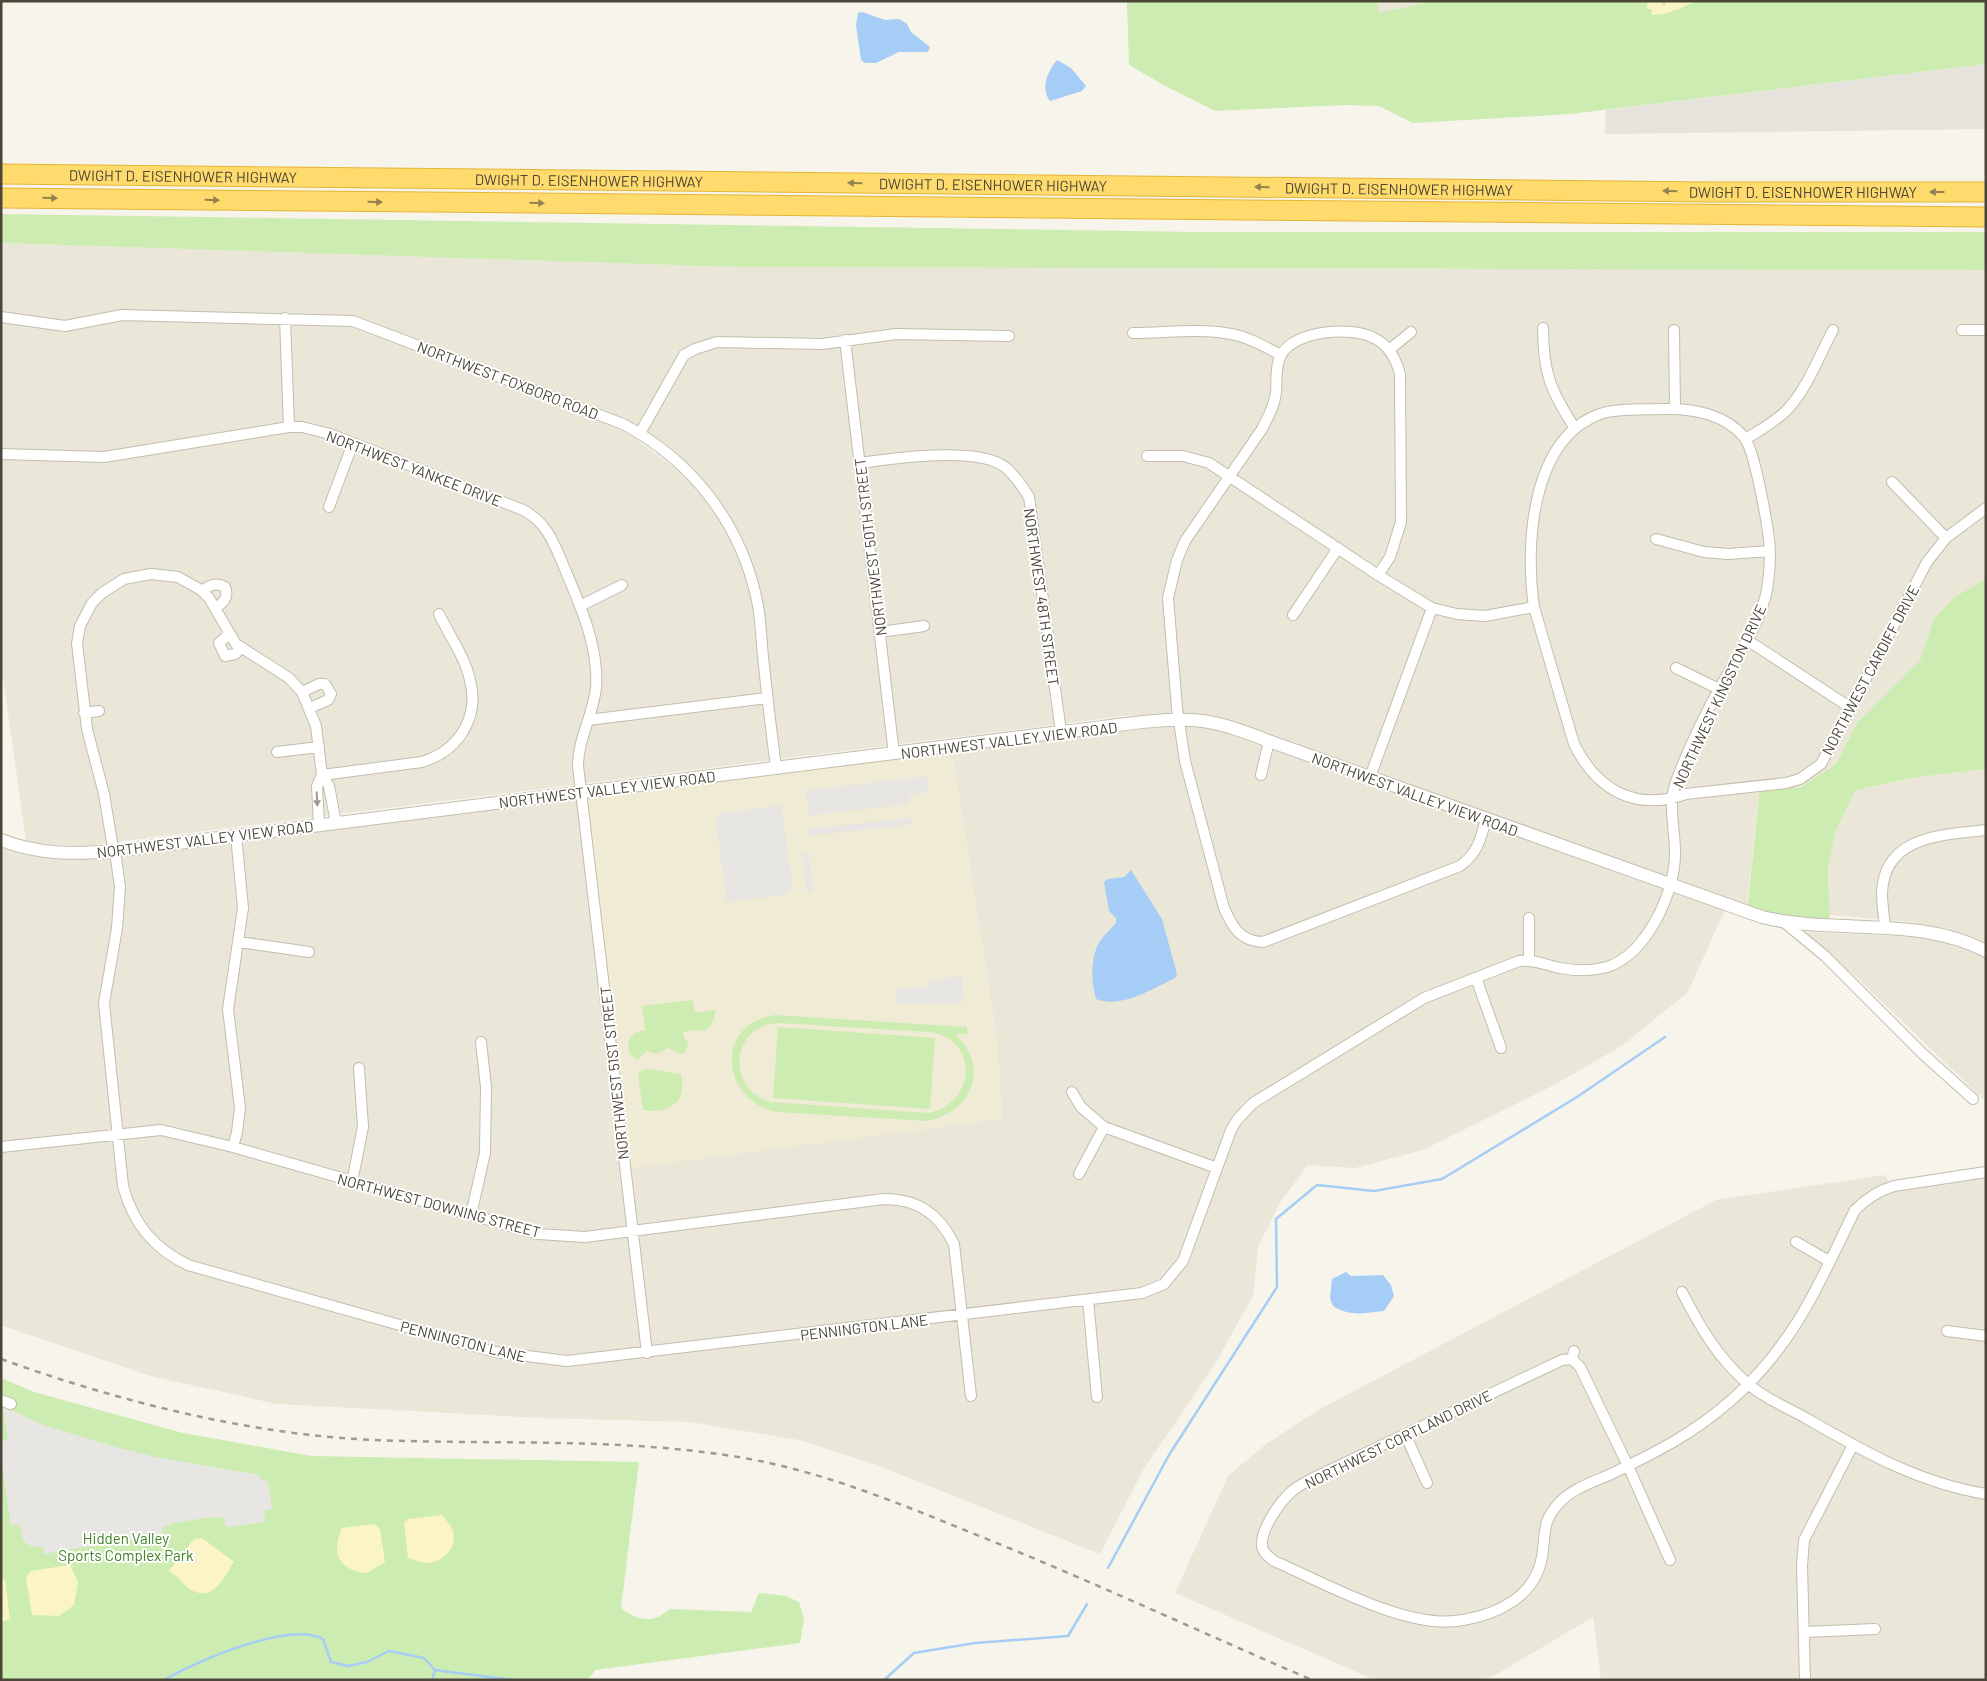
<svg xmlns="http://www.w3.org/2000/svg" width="1987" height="1681" font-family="Barlow,sans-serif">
<rect width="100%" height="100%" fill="#f6f4eb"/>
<!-- residential -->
<path fill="#eae7d9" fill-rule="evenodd" d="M1378,1h53l-52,12z
M1,243l733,24 1252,3v309l-30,17 -22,23 -14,41 -63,63 -21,41 -37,24 -40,4 -12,113 -495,-178 -42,-12 -18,-2 -68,3 -1024,128 -21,2 -39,-3 -14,-2 -25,-178zM545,388l84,34 42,28 32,31 27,37 -9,6 -23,-34 -16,-17 -50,-37 -25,-13 -67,-25z
M1204,721l523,184 -39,87 -65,53 -69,40 -131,65 -68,18 -47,-3 -27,36 -23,46 -5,49 -38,68 -72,106 -43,84 -226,-90 -75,-24 -108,-18 -150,-4 -264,-14 -127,-28 -149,-51v-485l69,14 511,-61 421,326 -6,-86 -45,-287z
M1986,769v173l-24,-9 -51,-11 -82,-7 -1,-46 8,-39 20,-40 56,-12z
M1806,932l110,5 20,3 50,17v145l-133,-128 -45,-37z
M1885,1175l8,14 93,-11v502h-385l-8,-63 -101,60 -21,3h-96l-200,-87 53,-117 38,-32 54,-35 396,-209z"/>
<!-- industrial -->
<path fill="#e6e3dc" d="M1986,64v65l-381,5 1,-24z"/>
<!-- education -->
<path fill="#f0ebd5" d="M951,746l45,287 6,86 -377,50 -44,-376z"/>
<!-- green -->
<path fill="#cdecb2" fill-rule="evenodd" d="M1127,1h251l1,12 52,-12h555v63l-416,50 -157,9 -34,-17 -35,-1 -129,6 -48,-24 -38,-22z
M1,214l1196,18h789v38l-1252,-3 -733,-24z
M1986,579v190l-74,9 -56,12 -20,40 -8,39 2,56 -83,-13 13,-126 39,2 37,-24 21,-41 63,-63 14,-41 22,-23z
M693,1000l2,13 21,-3c-2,9 -4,17 -12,21l-9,-1 -12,2 2,7 4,2 -4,12 -6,1 -10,-6 -12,6 -10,-3 -9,8c-18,-5 -9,-29 7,-29l-3,-24z
M775,1015l192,12v7h-12c36,33 17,78 -28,87l-150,-9c-57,-12 -63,-88 -2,-97zM779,1023l150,9c50,7 48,70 0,81l-159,-11c-45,-14 -39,-77 9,-79z
M778,1027l157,11 -5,71 -157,-11z
M650,1069l31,5c1,6 2,14 0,20 -4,15 -26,19 -38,16l-5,-36 4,-4z
M1,1378l33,14 149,41 129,23 327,6 -18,146c18,13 31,16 49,1l81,3 8,-19 27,3 13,6 5,17 -4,24 -205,27 -7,10h-587z"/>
<!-- sand -->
<path fill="#fbf4c7" d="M1650,1h9l6,5v-5h31c-12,5 -33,17 -45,13l1,-5h-5v-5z
M442,1515c4,5 9,10 11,16 4,17 -10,32 -26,32 -7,0 -12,-4 -19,-5l-4,-35 4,-4z
M374,1524l6,5 5,33 -18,11c-29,-2 -36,-20 -25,-45z
M202,1538l32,24c-10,14 -20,42 -44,27 -8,-5 -12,-13 -21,-18l25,-32z
M70,1565l8,17 -4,23 -15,11 -27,-1 -6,-38 5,-6z
M1,1577l4,3 5,39 -9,3z"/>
<!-- parking -->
<path fill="#e8e6e2" d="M927,776l1,16 -19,4 1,8 -101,12 -4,-25z
M781,805l12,84 -5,1 -4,5 -57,8 -12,-88z
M912,817l1,7 -102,12 -1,-7z
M808,853l6,39 -7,1 -5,-39z
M962,976l1,27 -67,1 1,-16 32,-1v-7z
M3,1406l40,19 73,22 39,10 105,18 1,5 7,1 4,28 -8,2 1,11 -39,5 -2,-9 -12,-1 -39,6 -11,5v6l-118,20 -1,-7h-10l-9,-5 -5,-17h-8l-10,-67v-17l7,-1z"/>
<!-- water -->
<path fill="#a6cdf5" d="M862,12l23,8 14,-1 8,5 4,8 19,15 -2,5h-29l-23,11h-11l-4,-3 -5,-35 2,-12z
M1057,60l14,8 15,18 -4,5 -32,10c-10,-12 -2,-31 7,-41z
M1131,870l31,49 15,55 -2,4c-23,11 -54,31 -79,21 -5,-17 -6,-42 4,-58 4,-6 11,-12 16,-18v-5l-7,-7 -5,-29 4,-3 16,-2z
M1346,1272l5,4 32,-1 8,10 3,11 -10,15c-20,2 -34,6 -51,-5l-3,-8 2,-19z"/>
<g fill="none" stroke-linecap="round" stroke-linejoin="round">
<!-- stream -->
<path stroke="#a6cdf5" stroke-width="2.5" d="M1108,1568l61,-113 108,-168 -1,-68 41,-34 57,6 68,-12 135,-82 88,-60
M435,1670l78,10
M164,1680c32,-19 126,-59 159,-41l8,23 17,4 19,-4 22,-11 35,7 11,12 -3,10
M884,1680l30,-27 61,-10 93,-7 19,-32"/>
<!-- minor casing -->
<g stroke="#c3bdad" stroke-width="12">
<path id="minor" d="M1,317l64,9 57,-11 231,6 270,103c68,36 116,97 133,172 5,20 5,41 7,61 4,37 8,73 13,110
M285,318l4,109
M1543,328c0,45 8,63 31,99
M1674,330l1,79
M1962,330h24
M1133,333c32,0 66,-5 98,1 18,3 34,13 50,21
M845,340l49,414
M1389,350l22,-18
M640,433l44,-78 11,-6 22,-7 105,2 74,-10 113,2
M1746,439c14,-9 29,-17 41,-29 20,-21 32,-54 46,-80
M1,454l103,3 185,-30h13l28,7 193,76c8,4 14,9 20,16 10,12 15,27 21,41 16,38 35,79 32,121 -3,27 -18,51 -18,78l69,587
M1147,456h36l26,7 169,112 54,33 25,6 28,2 49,-9
M860,463c33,-5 118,-17 145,4 10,8 17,19 24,30l32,235
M1892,482l54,56
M329,507l24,-64
M1656,539l48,13 24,2 42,-3
M1378,575l12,-18 11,-35 -1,-148c-4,-15 -11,-29 -26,-36 -23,-12 -79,-8 -93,17 -6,11 -4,26 -5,38 -2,14 -8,24 -14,36l-77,112 -8,19 -9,38 9,110 8,53 39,147c9,20 16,33 39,34l197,-76c17,-12 21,-27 26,-47
M202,591c7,-6 14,-9 23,-4 4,10 -1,16 -10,21
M580,606l42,-21
M1293,615l45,-67
M880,632l44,-6
M229,634l-10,9 6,13 10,-2 6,-6
M1747,640l104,68
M1676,668l43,21
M302,692l17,-8h6l6,10 -3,6 -18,8
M84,713l15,-2
M588,720l179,-22
M277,752l42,-5
M322,775l100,-13c36,-11 58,-44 48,-82 -5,-23 -21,-45 -31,-66
M1261,775l8,-34
M1370,777l62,-169
M336,823l-7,-37 -7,-11 -6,-49 -14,-34 -13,-14 -53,-34 -27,-46 -8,-8 -23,-13 -27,-3 -27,5 -22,14 -10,10 -12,23 -3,17 10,86 17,65 8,48 3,9 5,36 -3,41 -13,75 19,183c10,37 30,62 65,79l307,87 72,9 575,-68 22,-9 19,-23 48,-131 6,-10 16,-17 171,-105 95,-37c15,-2 27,4 41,7 15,3 32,3 47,-1 40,-13 69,-76 68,-115 0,-24 -8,-50 2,-73 12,-32 28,-65 45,-95 16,-29 38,-60 45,-94 2,-12 3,-24 3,-36 0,-19 -15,-104 -26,-117 -19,-23 -52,-29 -81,-28 -20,1 -44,-1 -63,5 -69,25 -75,131 -66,193l40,137c23,46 61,68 112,50l100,-11 14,-4 21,-15 106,-202 19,-24 40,-30
M319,825l-2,-39 5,-11
M1785,923l40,33 98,98 50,45
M1885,928c-1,-12 -3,-24 -3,-35 2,-58 62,-58 104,-63
M239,942l70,10
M1529,959v-41
M1476,978l25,70
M1072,1092l9,15 23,20 113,41
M1,1147l160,-17 72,17 305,87 47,3 299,-38c34,0 55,15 70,45l17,152
M233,1147l4,-15 3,-24 -12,-99 15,-101 -7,-73
M1079,1174l25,-47
M352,1182l11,-55 -4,-59
M471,1215l14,-62 1,-66 -5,-45
M1796,1242l33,19
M1682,1292c18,35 36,66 66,92 16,14 38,23 56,33 59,34 114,66 182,77
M1088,1300l9,97
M1947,1331l39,5
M1574,1351l-2,8 -10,1 -236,112c-12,6 -25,11 -35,20 -11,10 -31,38 -29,54 1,7 7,11 12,15 51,22 135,70 189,59 36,-6 72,-24 79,-63 4,-24 -1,-35 18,-55 12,-13 33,-20 49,-27 21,-10 43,-21 64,-33 50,-29 92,-69 123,-118 23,-36 40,-76 59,-114 12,-12 23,-19 39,-24l92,-14
M1572,1359l8,8 48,99 42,94
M1,1400l10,4
M1406,1436l21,47
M1805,1632l70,-3
M1805,1680l-3,-114 2,-26 49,-95"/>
</g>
<!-- tertiary casing -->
<g stroke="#c3bdad" stroke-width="14">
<path id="tertiary" d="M1,840c38,15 75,14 114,11l946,-119c45,-4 97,-16 142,-11 22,3 45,12 66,20l493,176c73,18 155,-2 224,34"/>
</g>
<!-- motorway casing -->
<g stroke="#e6b535" stroke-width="21">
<g id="motorway">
<path id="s1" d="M1,174l1709,18h276"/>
<path d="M1,198l1985,19"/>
</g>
</g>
<!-- minor -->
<use href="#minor" stroke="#fff" stroke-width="10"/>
<!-- tertiary -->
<use href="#tertiary" stroke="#fff" stroke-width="12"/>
<!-- motorway -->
<use href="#motorway" stroke="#ffdb6d" stroke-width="19"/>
<!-- rail -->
<path stroke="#9a9a9a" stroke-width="2.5" stroke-dasharray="6 6" stroke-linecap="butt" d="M1,1359c116,42 250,76 374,81 124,5 247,-3 369,18 80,14 154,45 228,75 115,46 226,98 340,147"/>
</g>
<!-- one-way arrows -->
<defs><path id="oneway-solid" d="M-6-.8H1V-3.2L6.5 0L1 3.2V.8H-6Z" transform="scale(1.25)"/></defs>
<g fill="#93824d">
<use href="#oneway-solid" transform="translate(855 183) rotate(-179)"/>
<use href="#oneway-solid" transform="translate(1262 187) rotate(-179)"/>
<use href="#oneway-solid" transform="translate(1670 191) rotate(-179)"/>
<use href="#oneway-solid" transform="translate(1937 192) rotate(180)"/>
<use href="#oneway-solid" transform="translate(50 198) rotate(1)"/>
<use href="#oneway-solid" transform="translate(212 200) rotate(1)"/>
<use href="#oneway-solid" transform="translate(375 202) rotate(1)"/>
<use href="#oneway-solid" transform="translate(537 203) rotate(1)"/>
</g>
<use fill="#9c9992" href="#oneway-solid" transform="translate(317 799) rotate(87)"/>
<g text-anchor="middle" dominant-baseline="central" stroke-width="4" stroke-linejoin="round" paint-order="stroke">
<!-- street labels -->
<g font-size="15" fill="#4b4638" stroke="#fff">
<text stroke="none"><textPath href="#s1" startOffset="182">DWIGHT D. EISENHOWER HIGHWAY</textPath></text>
<text stroke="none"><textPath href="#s1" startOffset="588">DWIGHT D. EISENHOWER HIGHWAY</textPath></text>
<text stroke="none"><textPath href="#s1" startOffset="992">DWIGHT D. EISENHOWER HIGHWAY</textPath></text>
<text stroke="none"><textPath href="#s1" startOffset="1398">DWIGHT D. EISENHOWER HIGHWAY</textPath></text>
<text stroke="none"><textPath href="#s1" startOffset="1802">DWIGHT D. EISENHOWER HIGHWAY</textPath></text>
<text transform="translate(508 380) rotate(21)">NORTHWEST FOXBORO ROAD</text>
<text transform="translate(414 468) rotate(21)">NORTHWEST YANKEE DRIVE</text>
<text transform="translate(870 547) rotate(-97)">NORTHWEST 50TH STREET</text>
<text transform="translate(1042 597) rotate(82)">NORTHWEST 48TH STREET</text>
<text transform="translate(1870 670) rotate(-62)">NORTHWEST CARDIFF DRIVE</text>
<text transform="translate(1719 696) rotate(-65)">NORTHWEST KINGSTON DRIVE</text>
<text transform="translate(1009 740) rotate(-7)">NORTHWEST VALLEY VIEW ROAD</text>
<text transform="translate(607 789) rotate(-7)">NORTHWEST VALLEY VIEW ROAD</text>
<text transform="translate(1415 794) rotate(20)">NORTHWEST VALLEY VIEW ROAD</text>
<text transform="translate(205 839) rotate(-7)">NORTHWEST VALLEY VIEW ROAD</text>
<text transform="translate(614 1073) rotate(-96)">NORTHWEST 51ST STREET</text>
<text transform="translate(439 1205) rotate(15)">NORTHWEST DOWNING STREET</text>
<text transform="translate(864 1327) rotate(-7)">PENNINGTON LANE</text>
<text transform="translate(463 1341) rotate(14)">PENNINGTON LANE</text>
<text transform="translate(1398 1439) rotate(-26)">NORTHWEST CORTLAND DRIVE</text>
</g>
<!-- park labels -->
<g font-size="15" fill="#418226" stroke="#fff">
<text x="126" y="1538">Hidden Valley<tspan x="126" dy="17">Sports Complex Park</tspan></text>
</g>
</g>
<!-- border -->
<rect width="1987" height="1681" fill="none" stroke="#4b4638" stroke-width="5"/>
</svg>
